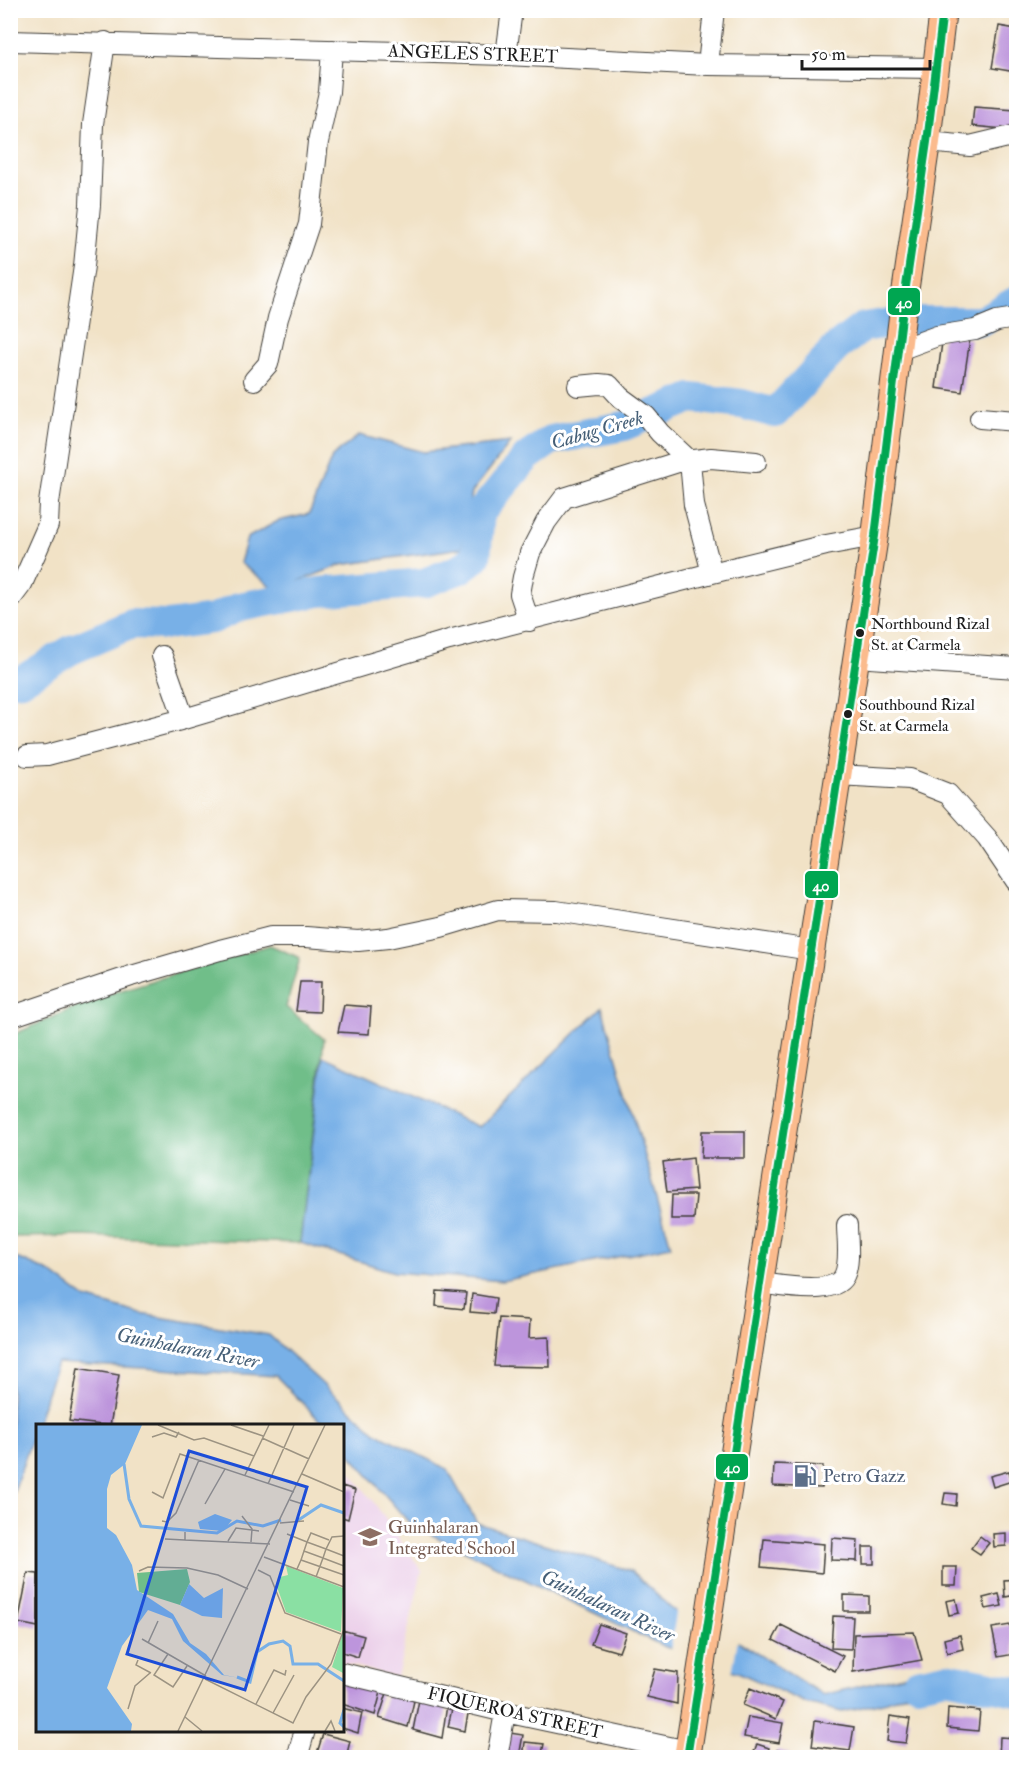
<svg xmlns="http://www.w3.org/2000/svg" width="1027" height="1768" font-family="'IM FELL Double Pica',serif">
<rect width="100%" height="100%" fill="#fff"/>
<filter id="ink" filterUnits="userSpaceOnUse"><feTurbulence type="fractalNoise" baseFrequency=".0167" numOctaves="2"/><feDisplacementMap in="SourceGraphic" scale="12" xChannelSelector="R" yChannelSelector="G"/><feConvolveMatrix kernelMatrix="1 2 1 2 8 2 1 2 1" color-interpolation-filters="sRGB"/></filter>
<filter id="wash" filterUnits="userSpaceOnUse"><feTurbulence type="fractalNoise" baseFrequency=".008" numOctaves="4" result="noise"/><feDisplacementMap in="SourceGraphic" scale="24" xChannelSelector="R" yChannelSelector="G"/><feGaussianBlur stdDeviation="1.35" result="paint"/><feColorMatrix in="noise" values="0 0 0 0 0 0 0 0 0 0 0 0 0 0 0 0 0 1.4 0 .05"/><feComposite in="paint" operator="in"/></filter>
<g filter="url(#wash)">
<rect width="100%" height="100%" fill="#f1e2c6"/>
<!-- built -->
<path fill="#ecd1ea" d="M342,1461l33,43 47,67 -25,106 -55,-14z"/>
<!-- forest -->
<path fill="#6fbe89" stroke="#466d52" stroke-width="1.5" d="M270,945l30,13 -14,49 38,32 -24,204 -221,-7 -68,1 -1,-201 89,-39z"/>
<!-- water -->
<path fill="#78b0e7" stroke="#4a6682" stroke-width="1.5" d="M359,435l64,17 88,-10 -39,50 -10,56 -121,17 -65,25 -36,-27 7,-25 31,-17 31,-7 23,-57z
M602,1007l69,239 -169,35 -108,-9 -94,-29 23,-187 156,71z
M11,1257l11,3 29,13 34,25 56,16 128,21 106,97 72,37 30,54 154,48 41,38 70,35 81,51 104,-25 32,3 -2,9 -36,6 -34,13 -45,11 -36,-9 -66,-30 -77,-27 -252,-121 -69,-80v-19h-17l-49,-50 -219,-13 -46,137z"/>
<!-- pier -->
<path fill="#f1e2c6" d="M677,1608l61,31 -6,34 -62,-22z"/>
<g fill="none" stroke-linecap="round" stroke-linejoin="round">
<!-- river -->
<path stroke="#78b0e7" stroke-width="30" d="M10,681l12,-1 49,-30 61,-26 35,1 46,-6 26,-12 80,-15 105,-9 36,-14 16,-12 4,-44 47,-56 24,-17 73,-14 67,-28 51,6 33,9 62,-66 26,-20 41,-6h77l35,-20
M917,1683l29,-6 70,14"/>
</g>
<g id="blocks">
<!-- building -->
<path fill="#bd95dc" d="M999,26l17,3v43l-24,-4z
M974,107l42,3 -1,20 -43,-4z
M943,335l27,4 -8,53 -26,-4z
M300,982h21l-1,30 -24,-1z
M344,1005l27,2 -2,27 -31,-2z
M702,1131h43v27h-44z
M693,1158l3,32 -29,2 -4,-30z
M672,1195h24l-2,24h-23z
M437,1291l29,2 -2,16 -28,-3z
M472,1294l24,4 -2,16 -24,-2z
M499,1318l31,2 -1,18 20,-1 1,30 -56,-1z
M78,1368l41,7 -9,51 -41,-5z
M774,1464l49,2 -1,22 -49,-2z
M1009,1471l3,10 -19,6 -3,-11z
M342,1486l13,4 -7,29 -6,-2z
M945,1493l12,1 -1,12 -13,-2z
M1006,1533v13l-12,1 -1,-13z
M980,1536l9,7 -9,11 -9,-6z
M832,1538l26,2 -1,21 -26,-1z
M764,1539l60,5 -2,29 -61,-6z
M863,1547h11v17h-11z
M943,1567h14l-1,19h-13z
M28,1573l10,1v53l-20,-4z
M1016,1579v16l-11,2 -1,-17z
M999,1594l3,12 -16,3 -3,-11z
M844,1595l25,1v15h-25z
M956,1599l3,14 -10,2 -3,-14z
M833,1616l20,1 -2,32 -20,-1z
M599,1624l27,9 -7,19 -28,-8z
M781,1625l62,31 -8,15 -62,-31z
M1010,1625l5,29 -17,3 -6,-29z
M342,1630l22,6 -6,21 -16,-5z
M914,1632l8,28 -69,12 1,-38z
M960,1635l3,14 -16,4 -3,-14z
M655,1669l23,4 -1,31 -30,-7z
M342,1681l39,11 -6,23 -33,-11z
M750,1688l33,14 -7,17 -33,-14z
M387,1693l27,8 -6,26 -29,-9z
M419,1700l28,5 -5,33 -29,-8z
M453,1704l16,4 -4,23 -17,-4z
M342,1708l20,5 -4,20 -16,-5z
M948,1708l32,3 -2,20 -31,-3z
M890,1716l20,3 -4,24 -19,-2z
M748,1717l35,6 -4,20 -35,-6z
M815,1721l39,6 -4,24 -38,-5z
M510,1733l13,2 -4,22 -13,-3z
M323,1734l27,7 -4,17h-11l-18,-5z
M1000,1737l16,1v20h-17z
M525,1742l19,2 -3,14h-18z
M757,1744l12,4 -3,10 -14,-1z
M777,1750l12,3 -2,5h-12z"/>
</g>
</g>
<g filter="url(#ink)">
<use href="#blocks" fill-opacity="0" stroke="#3c3a36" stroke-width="1.5"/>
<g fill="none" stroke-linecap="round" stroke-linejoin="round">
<!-- minor casing -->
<g stroke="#3c3a36" stroke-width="22">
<path id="minor" d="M10,41l496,14 202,10 227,3
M506,55l6,-45
M708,65l6,-55
M927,142l43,4 46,-11
M899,350l38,-14 38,-6 22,-9 19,-3
M254,380l14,-16 10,-46 31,-94 9,-82 11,-50 3,-42
M578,386l21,-2 10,1 11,12 26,19 14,17 30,28 4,44 18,68
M980,418l36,3
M10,600l12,-16 26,-59 1,-22 35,-237 6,-61 3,-81 12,-82
M529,621l-9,-27 3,-17 7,-24 16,-31 18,-24 114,-36 33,-4 45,4
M162,656l22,63 265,-79 263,-67 114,-28 49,-9
M856,657l160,11
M27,756l20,-1 137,-36
M837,775l73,4 38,15 39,44 29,43
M10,1017l121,-41 89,-26 51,-13h35l52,4 30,-3 53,-11 57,-17 58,1 255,39
M760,1283c19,2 73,14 84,-7 7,-14 3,-37 3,-51
M342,1673l163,39 183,39
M297,1758l8,-28
M497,1758l8,-46"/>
</g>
<!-- major casing -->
<g stroke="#3c3a36" stroke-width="28">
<path id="major" d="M687,1758l188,-1222 30,-243 22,-151 16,-132"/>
</g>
<!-- minor -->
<use href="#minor" stroke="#fff" stroke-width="20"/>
<!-- major -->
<use href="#major" stroke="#fbbb8d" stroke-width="26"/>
<!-- bus-1 casing -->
<g stroke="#fff" stroke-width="12">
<path id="bus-1" d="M687,1758l188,-1222 30,-243 22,-151 16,-132"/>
</g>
<!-- bus-1 -->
<use href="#bus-1" stroke="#00a651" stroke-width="8"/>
</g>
</g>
<!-- icons -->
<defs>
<g id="fuel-bare" transform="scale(1.8)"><path d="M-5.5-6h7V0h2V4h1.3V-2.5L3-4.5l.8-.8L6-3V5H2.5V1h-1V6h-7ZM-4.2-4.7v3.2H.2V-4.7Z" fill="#5c6f8a" stroke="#fff" stroke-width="2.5" paint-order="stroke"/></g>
<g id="school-bare" transform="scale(1.8)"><path d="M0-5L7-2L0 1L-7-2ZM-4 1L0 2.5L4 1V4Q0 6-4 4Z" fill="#8d6e63" stroke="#fff" stroke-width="2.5" paint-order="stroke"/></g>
</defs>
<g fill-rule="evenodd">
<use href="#fuel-bare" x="805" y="1476"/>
<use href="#school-bare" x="370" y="1537"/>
</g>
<!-- markers -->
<g fill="#1c1c1c" stroke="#fff" stroke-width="2">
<circle cx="860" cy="633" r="5"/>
<circle cx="848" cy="714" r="5"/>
</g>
<g text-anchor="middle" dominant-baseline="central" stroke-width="6" stroke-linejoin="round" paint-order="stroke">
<!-- bus labels -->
<g font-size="16" fill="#1c1c1c" stroke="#fff" text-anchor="start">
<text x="871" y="624">Northbound Rizal<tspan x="871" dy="21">St. at Carmela</tspan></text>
<text x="859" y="705">Southbound Rizal<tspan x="859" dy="21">St. at Carmela</tspan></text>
</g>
<!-- street labels -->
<g font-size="18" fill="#1c1c1c" stroke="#fff">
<text transform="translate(473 54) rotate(2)">ANGELES STREET</text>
<text transform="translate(515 1713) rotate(13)">FIQUEROA STREET</text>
</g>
<!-- service labels -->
<g font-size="18" fill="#4e5e75" stroke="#fff" text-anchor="start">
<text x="823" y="1476">Petro Gazz</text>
</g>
<!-- education labels -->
<g font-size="18" fill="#785e54" stroke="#fff" text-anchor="start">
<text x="388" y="1527">Guinhalaran<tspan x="388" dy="21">Integrated School</tspan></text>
</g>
<!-- water labels -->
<g font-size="20" font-style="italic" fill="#455f77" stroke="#fff">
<text transform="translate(597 430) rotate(-16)">Cabug Creek</text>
<text transform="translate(188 1348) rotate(11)">Guinhalaran River</text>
<text transform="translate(608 1606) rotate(25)">Guinhalaran River</text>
</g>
</g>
<!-- overview -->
<g transform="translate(36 1424)">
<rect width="308" height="308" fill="#f1e2c6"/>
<path d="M250,142l57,22 -2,44 -55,-20 -10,-28 4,-7 8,-2zM307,208v41l-11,-6z" fill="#8ae0a3"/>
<path d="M151,145l3,13 -10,23 -41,-13 -2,-19z" fill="#6fbe89"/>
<path d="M0,1h106l-17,39 -14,11 -4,14v39l9,7 16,30 5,25 36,24 17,29 16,11 18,21 16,3 -18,-3 -39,-34 -11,-22 -24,-9 -26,36 -15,42 25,36 -1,7h-95zM179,90l17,6 -9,11 -23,-2 -2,-7zM153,160l15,14 19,-10 -1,30 -20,-2 -22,-11z" fill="#78b0e7"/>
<path fill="none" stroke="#78b0e7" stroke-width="3" d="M88,40l5,35 12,27 76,7 20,-12 26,5 18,-6M261,97l24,-16 23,8M201,253l13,5 7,-30 12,-8 14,-3 7,5 3,18h25l26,17M308,286l-4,13 4,4"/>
<path fill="none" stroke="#9c9382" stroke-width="1.5" d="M122,1l36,15 10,-2 50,18M195,1l32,11M116,13l12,-4 12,4 3,-5M226,14l47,21M266,50l42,18M209,51l24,-50M232,60l26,-59M116,68l11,6 17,-44 114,38M254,76l19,6M169,80l20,-35M206,92l10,13 -1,13M126,97l5,1 9,-9 23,-53M244,99l24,-2M149,108v8l85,4M251,110l20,8 4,-9 18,7M129,115l20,1M192,117l8,-13 23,3M268,127l3,-9 19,7 6,-12 12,-1M228,133l80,30M265,136l3,-9 19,7 3,-9 18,7M261,145l4,-9 43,15M222,146l12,6 15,37 56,21M103,147l9,-4 39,1 31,7 30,14M280,153l7,-19 21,8M106,215l64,37M112,219l10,-22M132,230l-14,21 19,12 14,-21M102,236l-2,5 15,8M169,255l88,44 13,-26 25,-33 13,-35M220,280l18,-34 11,5 1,-5M92,285l7,-23 15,-13M237,289l21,-38M149,293l17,14M142,307l147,-306M289,307l6,-10 4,10"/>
<path fill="#1d4ed8" fill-opacity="0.15" stroke="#1d4ed8" stroke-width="3" d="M153,27l118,36 -62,203 -118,-36z"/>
<rect width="308" height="308" fill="none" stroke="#1c1c1c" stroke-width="3"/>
</g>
<g stroke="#fff" stroke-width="2">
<rect x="887" y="287" width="34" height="29" rx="6" fill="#00a651"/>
<rect x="804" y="870" width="35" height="29" rx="6" fill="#00a651"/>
<rect x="715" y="1453" width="34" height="28" rx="6" fill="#00a651"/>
</g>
<g font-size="16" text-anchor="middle" font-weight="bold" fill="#fff">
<text x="904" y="308">40</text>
<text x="821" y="891">40</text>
<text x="732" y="1473">40</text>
</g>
<!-- margin -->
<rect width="1027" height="1768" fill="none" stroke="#fff" stroke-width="36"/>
<!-- scale -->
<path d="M802 60v9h128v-9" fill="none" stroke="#1c1c1c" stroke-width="3"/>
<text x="811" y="60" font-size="18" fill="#1c1c1c" stroke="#ffffff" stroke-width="4.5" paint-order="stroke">50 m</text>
</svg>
